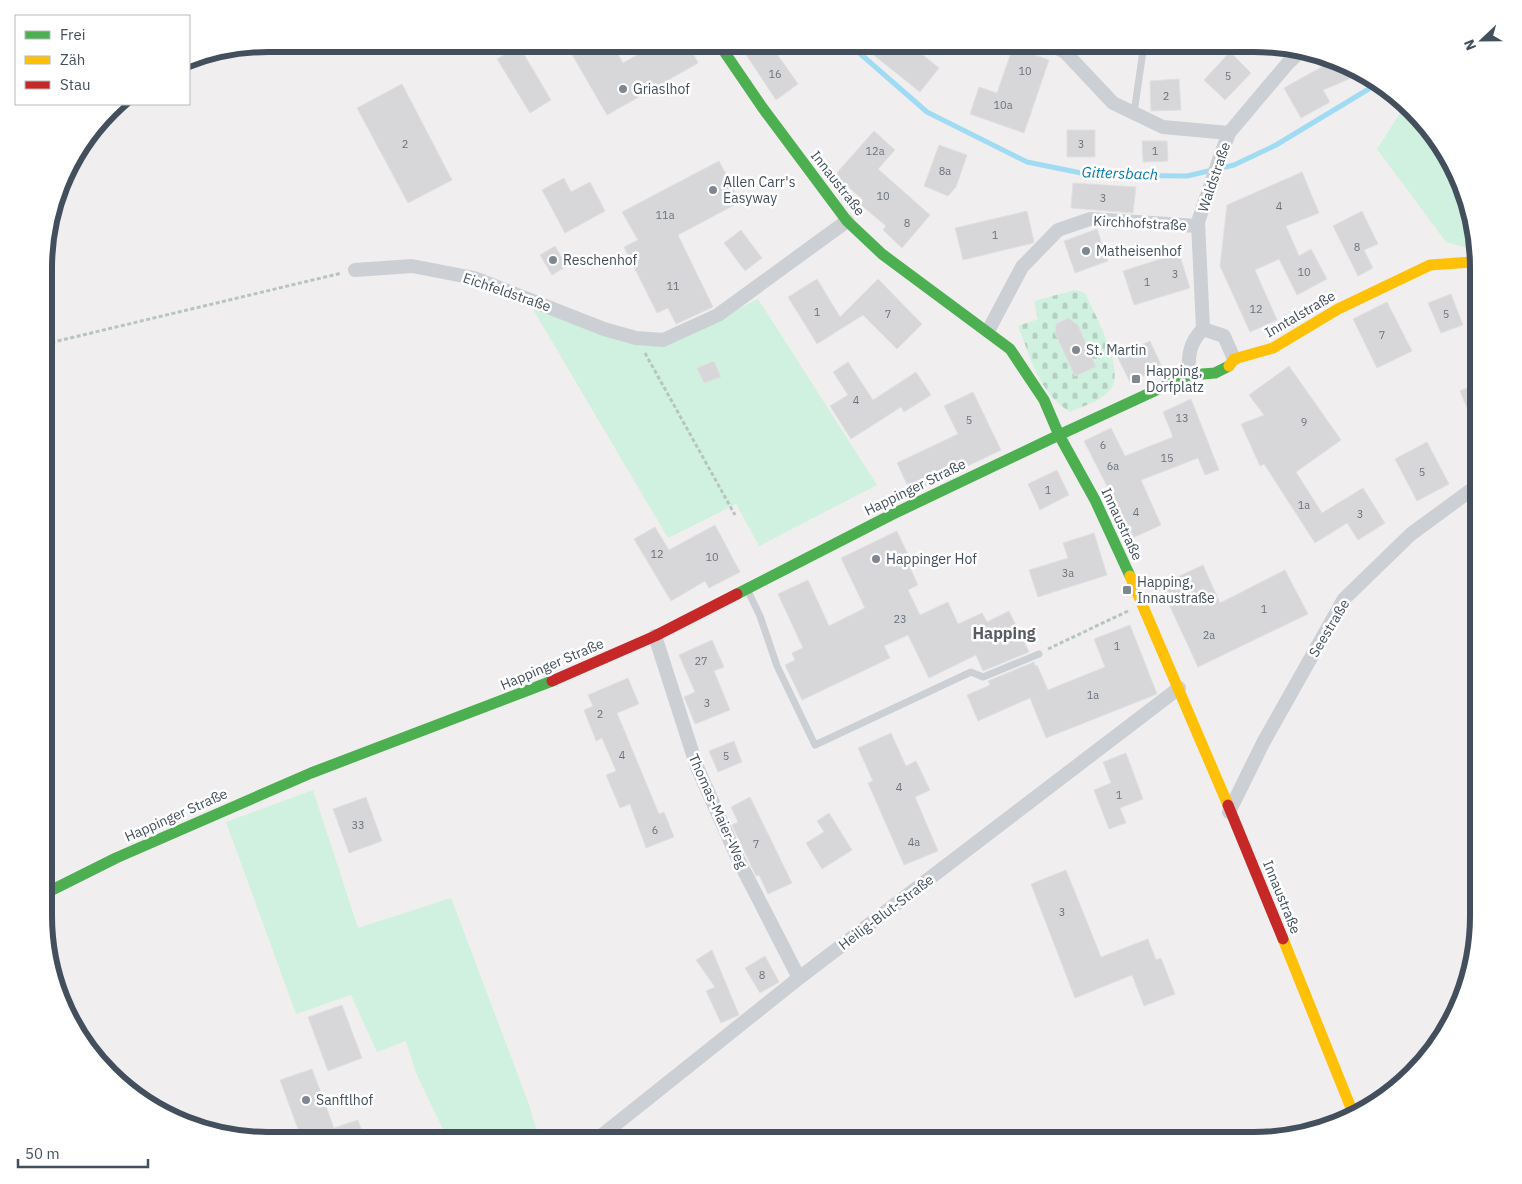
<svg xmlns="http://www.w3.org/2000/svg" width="1522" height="1184" font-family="'IBM Plex Sans',sans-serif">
<defs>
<pattern id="cemetery-stones" width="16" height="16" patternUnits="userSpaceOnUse" patternTransform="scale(1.25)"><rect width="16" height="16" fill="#d0f1df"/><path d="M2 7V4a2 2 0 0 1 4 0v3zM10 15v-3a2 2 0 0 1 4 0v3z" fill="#b4d0c2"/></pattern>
</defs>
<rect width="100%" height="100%" fill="#f0eeee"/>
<!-- grass -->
<path fill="#d0f1df" d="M1406,104l49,65 19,81 -28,-8 -69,-93z
M758,299l119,186 -118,61 -23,-42 -68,34 -137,-232 135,39z
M313,790l45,138 93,-30 76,201 13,41h-92l-32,-67 -10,-32 -29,11 -26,-57 -55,19 -70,-192z"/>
<!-- cemetery -->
<path fill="url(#cemetery-stones)" d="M1075,290l10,3c9,20 42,78 25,97 -10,12 -27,16 -40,22 -31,-19 -39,-54 -52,-86l20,-7 -4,-18z"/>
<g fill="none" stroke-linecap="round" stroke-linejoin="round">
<!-- stream -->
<path stroke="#a0dbf4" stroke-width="5" d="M849,44l78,68 100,50 64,13 96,1 47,-11 42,-20 101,-61"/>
</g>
<!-- building -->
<path fill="#d7d6d9" stroke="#e1e0e1" d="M566,44h46l11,19 33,-19h32l10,19 -91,52z
M739,44h31l28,40 -22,16z
M860,44h49l30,24 -19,24z
M519,46l32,54 -21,13 -33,-54z
M1013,47l36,13 -25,73 -54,-19 9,-27 18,6z
M1230,52l21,21 -26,27 -21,-20z
M1334,60l27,14 -38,16 7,12 -29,16 -17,-30z
M1179,79l2,31 -30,1 -1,-30z
M402,84l50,96 -44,23 -51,-95z
M1067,130h28v27h-28z
M874,131l21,19 -17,19 52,46 -28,33 -19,-18 3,-4 -26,-22 3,-4 -28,-25z
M1142,141h25l1,20 -25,1z
M939,145l28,10 -11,32 -8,9 -24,-10z
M719,161l21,41 -62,33 35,72 -37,17 -8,-16 -11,5 -33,-66 14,-7 -16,-28z
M1302,172l17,41 -33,13 13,30 12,-7 16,30 -30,16 -18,-36 -24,11 22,50 -27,12 -30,-66 7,-61z
M564,178l7,14 19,-10 15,29 -40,22 -23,-43z
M1073,183l63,4 -3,26 -62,-5z
M1027,211l7,31 -1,1 -70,17 -8,-32z
M1362,211l16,33 -14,6 9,18 -15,8 -25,-50z
M1097,229l11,32 -33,12 -11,-32z
M741,230l21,28 -17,13 -21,-28z
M555,246l12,20 -15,9 -12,-20z
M1179,253l11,35 -56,17 -11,-34z
M817,279l23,38 38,-38 44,45 -25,25 -34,-34 -46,29 -29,-47z
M1451,294l12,31 -22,8 -13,-30z
M1387,302l25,49 -35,17 -24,-49z
M1068,318l10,7 18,42 -21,9 -20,-43 1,-9z
M1150,341l12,26 -32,15 -13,-26z
M714,361l7,16 -17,6 -7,-15z
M848,362l25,38 43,-28 15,23 -27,17 -3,-5 -50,32 -21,-33 18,-11 -15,-23z
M1289,366l52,74 -45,32 26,41 41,-25 22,35 -27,17 -11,-17 -32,20 -51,-79 -4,2 -19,-42 23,-9 -15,-20z
M1478,383v52l-18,-44z
M973,392l28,58 -90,43 -14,-30 61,-29 -14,-28z
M1191,399l28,71 -14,5 -7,-17 -57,22 20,45 -33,15 -18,-40 3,-2 -29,-57 27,-13 14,28 48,-19 -10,-25z
M1427,442l22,42 -32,17 -22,-42z
M1057,470l12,25 -29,15 -12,-26z
M715,525l25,47 -31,16 -4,-7 -34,20 -37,-62 21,-12 14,23z
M897,531l11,24 -3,2 13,28 -10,5 12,25 28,-13 10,22 24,-11 5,9 22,-11 20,41 -46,19 -7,-16 -47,23 -21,-43 -24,11 6,12 -88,42 -17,-35 10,-5 -3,-7 11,-5 -25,-54 30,-14 21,46 36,-18 -24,-50z
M1094,533l13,42 -69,22 -9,-27 39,-12 -5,-15z
M1203,565l17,38 65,-33 23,44 -110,53 -38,-82z
M1130,625l27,69 -111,44 -16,-40 -52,23 -11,-26 23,-10 -2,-4 46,-19 1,4 2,-1 11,25 57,-23 -11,-28z
M712,640l12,27 -10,4 16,39 -35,14 -11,-27 11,-5 -16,-37z
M628,678l11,26 -22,9 42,101 5,-2 10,25 -28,11 -16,-44 -10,4 -14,-33 10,-4 -14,-33 -6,3 -12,-31 9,-4 -5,-11z
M891,733l15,33 10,-5 14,29 -15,7 23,54 -34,14 -36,-82 5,-2 -15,-33z
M734,741l8,21 -24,10 -9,-21z
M1126,753l17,46 -23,9 6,15 -17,6 -15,-39 17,-7 -8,-21z
M366,797l16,44 -33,12 -16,-44z
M750,797l42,86 -24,11 -9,-19 -3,1 -24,-51 6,-3 -7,-15z
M829,813l23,37 -30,19 -16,-26 18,-11 -7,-11z
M1066,870l35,87 47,-18 8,21 5,-2 14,36 -31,12 -12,-31 -57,23 -44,-114z
M712,950l27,65 -18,8 -15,-32 9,-4 -19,-27z
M765,956l14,26 -19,11 -15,-25z
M342,1005l20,53 -34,13 -20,-54z
M312,1069l22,59 24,-8 7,20h-63l-22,-60z"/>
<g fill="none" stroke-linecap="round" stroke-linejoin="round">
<!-- path -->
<path stroke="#b7c5c2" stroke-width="3" stroke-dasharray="4 2.5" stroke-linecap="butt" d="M45,344l297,-71
M645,353l90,162
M1048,649l80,-38"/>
<!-- lane -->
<path stroke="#cccfd3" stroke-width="7" d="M1134,113l10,-69
M747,589l13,27 17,50 38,79 156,-73 12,5 56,-23"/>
<!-- street -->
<path stroke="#cccfd3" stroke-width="14" d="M1050,44l15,8 48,51 50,24 66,6
M355,270l57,-4 62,12 130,51 32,9 27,2 55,-25 129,-94
M1203,329l-5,-107 21,-62 10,-27 59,-70 12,-11
M988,331l34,-64 36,-37 32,-11 108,7
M1189,375c-1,-19 0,-32 14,-46l21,7 10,23
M655,636l42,131 42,94 60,117
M1229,812l34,-69 81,-144 67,-65 67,-49
M596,1140l203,-162 380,-290"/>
<!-- fast -->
<path stroke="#4caf50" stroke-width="11" d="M719,44l43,63 85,114 35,33 128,95 34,51 15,35 36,65 35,76
M737,594l154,-79 168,-80 130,-60 26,-2 14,-7
M44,894l72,-36 195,-85 241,-92"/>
<!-- slow -->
<path stroke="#ffc107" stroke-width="11" d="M1229,366l5,-7 39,-11 65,-39 92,-44 41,-3 7,3
M1130,576l98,229
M1283,939l70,174"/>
<!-- jam -->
<path stroke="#c62828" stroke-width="11" d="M552,681l103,-45 82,-42
M1228,805l55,134"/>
</g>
<!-- markers -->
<g fill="#808790" stroke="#fff" stroke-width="2">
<circle cx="623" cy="89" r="5"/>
<circle cx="713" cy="190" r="5"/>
<circle cx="1086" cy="251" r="5"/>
<circle cx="553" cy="260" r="5"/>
<circle cx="1076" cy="350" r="5"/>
<rect x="1131" y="374" width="10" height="10" rx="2.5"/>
<circle cx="876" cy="559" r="5"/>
<rect x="1122" y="585" width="10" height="10" rx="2.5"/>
<circle cx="306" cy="1100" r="5"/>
</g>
<g text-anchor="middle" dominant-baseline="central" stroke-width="5" stroke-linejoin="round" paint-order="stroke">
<!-- number labels -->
<g font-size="11" fill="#6a727d">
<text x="1025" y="71">10</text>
<text x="775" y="74">16</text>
<text x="1228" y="76">5</text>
<text x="1166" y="96">2</text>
<text x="1003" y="105">10a</text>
<text x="405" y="144">2</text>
<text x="1081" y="144">3</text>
<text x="875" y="151">12a</text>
<text x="1155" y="151">1</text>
<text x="945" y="171">8a</text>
<text x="883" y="196">10</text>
<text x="1103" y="198">3</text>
<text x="1279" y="206">4</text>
<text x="665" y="215">11a</text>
<text x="907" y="223">8</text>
<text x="995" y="235">1</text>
<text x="1357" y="247">8</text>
<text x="1304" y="272">10</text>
<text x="1175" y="274">3</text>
<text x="1147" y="282">1</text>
<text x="673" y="286">11</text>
<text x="1256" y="309">12</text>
<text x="817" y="312">1</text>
<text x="888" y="314">7</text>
<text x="1446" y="314">5</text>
<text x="1382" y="335">7</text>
<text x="856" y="400">4</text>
<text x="1182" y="418">13</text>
<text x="969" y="420">5</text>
<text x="1304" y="422">9</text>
<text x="1103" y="445">6</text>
<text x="1167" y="458">15</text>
<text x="1113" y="466">6a</text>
<text x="1422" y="472">5</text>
<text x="1048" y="490">1</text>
<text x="1304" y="505">1a</text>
<text x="1136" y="512">4</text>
<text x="1360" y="514">3</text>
<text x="657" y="554">12</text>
<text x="712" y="557">10</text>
<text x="1068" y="573">3a</text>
<text x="1264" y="609">1</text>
<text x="900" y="619">23</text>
<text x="1209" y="635">2a</text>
<text x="1117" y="646">1</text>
<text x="701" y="661">27</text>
<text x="1093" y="695">1a</text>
<text x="707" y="703">3</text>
<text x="600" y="714">2</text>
<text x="622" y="755">4</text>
<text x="726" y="756">5</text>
<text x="899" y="787">4</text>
<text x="1119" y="795">1</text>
<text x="358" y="825">33</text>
<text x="655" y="830">6</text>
<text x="914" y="842">4a</text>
<text x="756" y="844">7</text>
<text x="1062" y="912">3</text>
<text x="762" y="975">8</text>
</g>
<!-- poi labels -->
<g font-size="14" fill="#434f5d" stroke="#fff" text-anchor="start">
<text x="633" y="89">Griaslhof</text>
<text x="723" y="182">Allen Carr's<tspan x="723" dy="16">Easyway</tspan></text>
<text x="1096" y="251">Matheisenhof</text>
<text x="563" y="260">Reschenhof</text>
<text x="1086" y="350">St. Martin</text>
<text x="1146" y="371">Happing,<tspan x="1146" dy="16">Dorfplatz</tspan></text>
<text x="886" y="559">Happinger Hof</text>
<text x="1137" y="582">Happing,<tspan x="1137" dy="16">Innaustraße</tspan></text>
<text x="316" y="1100">Sanftlhof</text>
</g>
<!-- street labels -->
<g font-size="14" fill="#434f5d" stroke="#fff">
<text transform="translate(1214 177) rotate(-71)">Waldstraße</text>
<text transform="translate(838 183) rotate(52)">Innaustraße</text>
<text transform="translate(1140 223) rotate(3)">Kirchhofstraße</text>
<text transform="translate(507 292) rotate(19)">Eichfeldstraße</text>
<text transform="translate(1300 314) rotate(-30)">Inntalstraße</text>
<text transform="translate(915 487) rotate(-26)">Happinger Straße</text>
<text transform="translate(1122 524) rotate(65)">Innaustraße</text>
<text transform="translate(1329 628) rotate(-59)">Seestraße</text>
<text transform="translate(552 664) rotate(-23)">Happinger Straße</text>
<text transform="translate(718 811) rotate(66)">Thomas-Maier-Weg</text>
<text transform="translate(176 815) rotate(-24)">Happinger Straße</text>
<text transform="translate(1282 897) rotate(68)">Innaustraße</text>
<text transform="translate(886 912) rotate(-37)">Heilig-Blut-Straße</text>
</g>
<!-- water labels -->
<g font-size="15" font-style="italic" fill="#017aac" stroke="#fff">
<text transform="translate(1120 173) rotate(2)">Gittersbach</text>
</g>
<!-- quarter labels -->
<g font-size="16" font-weight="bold" fill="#595d63" stroke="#fff">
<text x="1004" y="633">Happing</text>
</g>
</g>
<!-- crop -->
<path d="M0 0H1522V1184H0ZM268 52H1254A216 216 0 0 1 1470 268V916A216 216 0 0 1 1254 1132H268A216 216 0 0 1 52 916V268A216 216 0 0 1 268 52Z" fill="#fff" fill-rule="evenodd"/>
<path fill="none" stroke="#434f5d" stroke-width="6" d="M268 52H1254A216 216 0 0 1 1470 268V916A216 216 0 0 1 1254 1132H268A216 216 0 0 1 52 916V268A216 216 0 0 1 268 52Z"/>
<!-- legend -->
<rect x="15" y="15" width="175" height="90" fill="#ffffff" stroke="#b4b9be"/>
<rect x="25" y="31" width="25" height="8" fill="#4caf50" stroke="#b4b9be"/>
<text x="60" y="40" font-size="15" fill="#434f5d">Frei</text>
<rect x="25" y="56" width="25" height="8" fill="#ffc107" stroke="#b4b9be"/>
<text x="60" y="65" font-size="15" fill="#434f5d">Zäh</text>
<rect x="25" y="81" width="25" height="8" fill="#c62828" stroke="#b4b9be"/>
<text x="60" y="90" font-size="15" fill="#434f5d">Stau</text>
<!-- north arrow -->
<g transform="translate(1482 40) rotate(248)" stroke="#ffffff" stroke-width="4" paint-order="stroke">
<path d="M0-4L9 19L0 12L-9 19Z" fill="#434f5d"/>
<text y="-8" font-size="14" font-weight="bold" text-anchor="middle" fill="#434f5d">N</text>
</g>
<!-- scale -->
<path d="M18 1159v8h130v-8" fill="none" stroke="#434f5d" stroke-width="2.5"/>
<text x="25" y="1159" font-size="15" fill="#434f5d" stroke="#ffffff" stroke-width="4" paint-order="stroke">50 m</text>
</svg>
